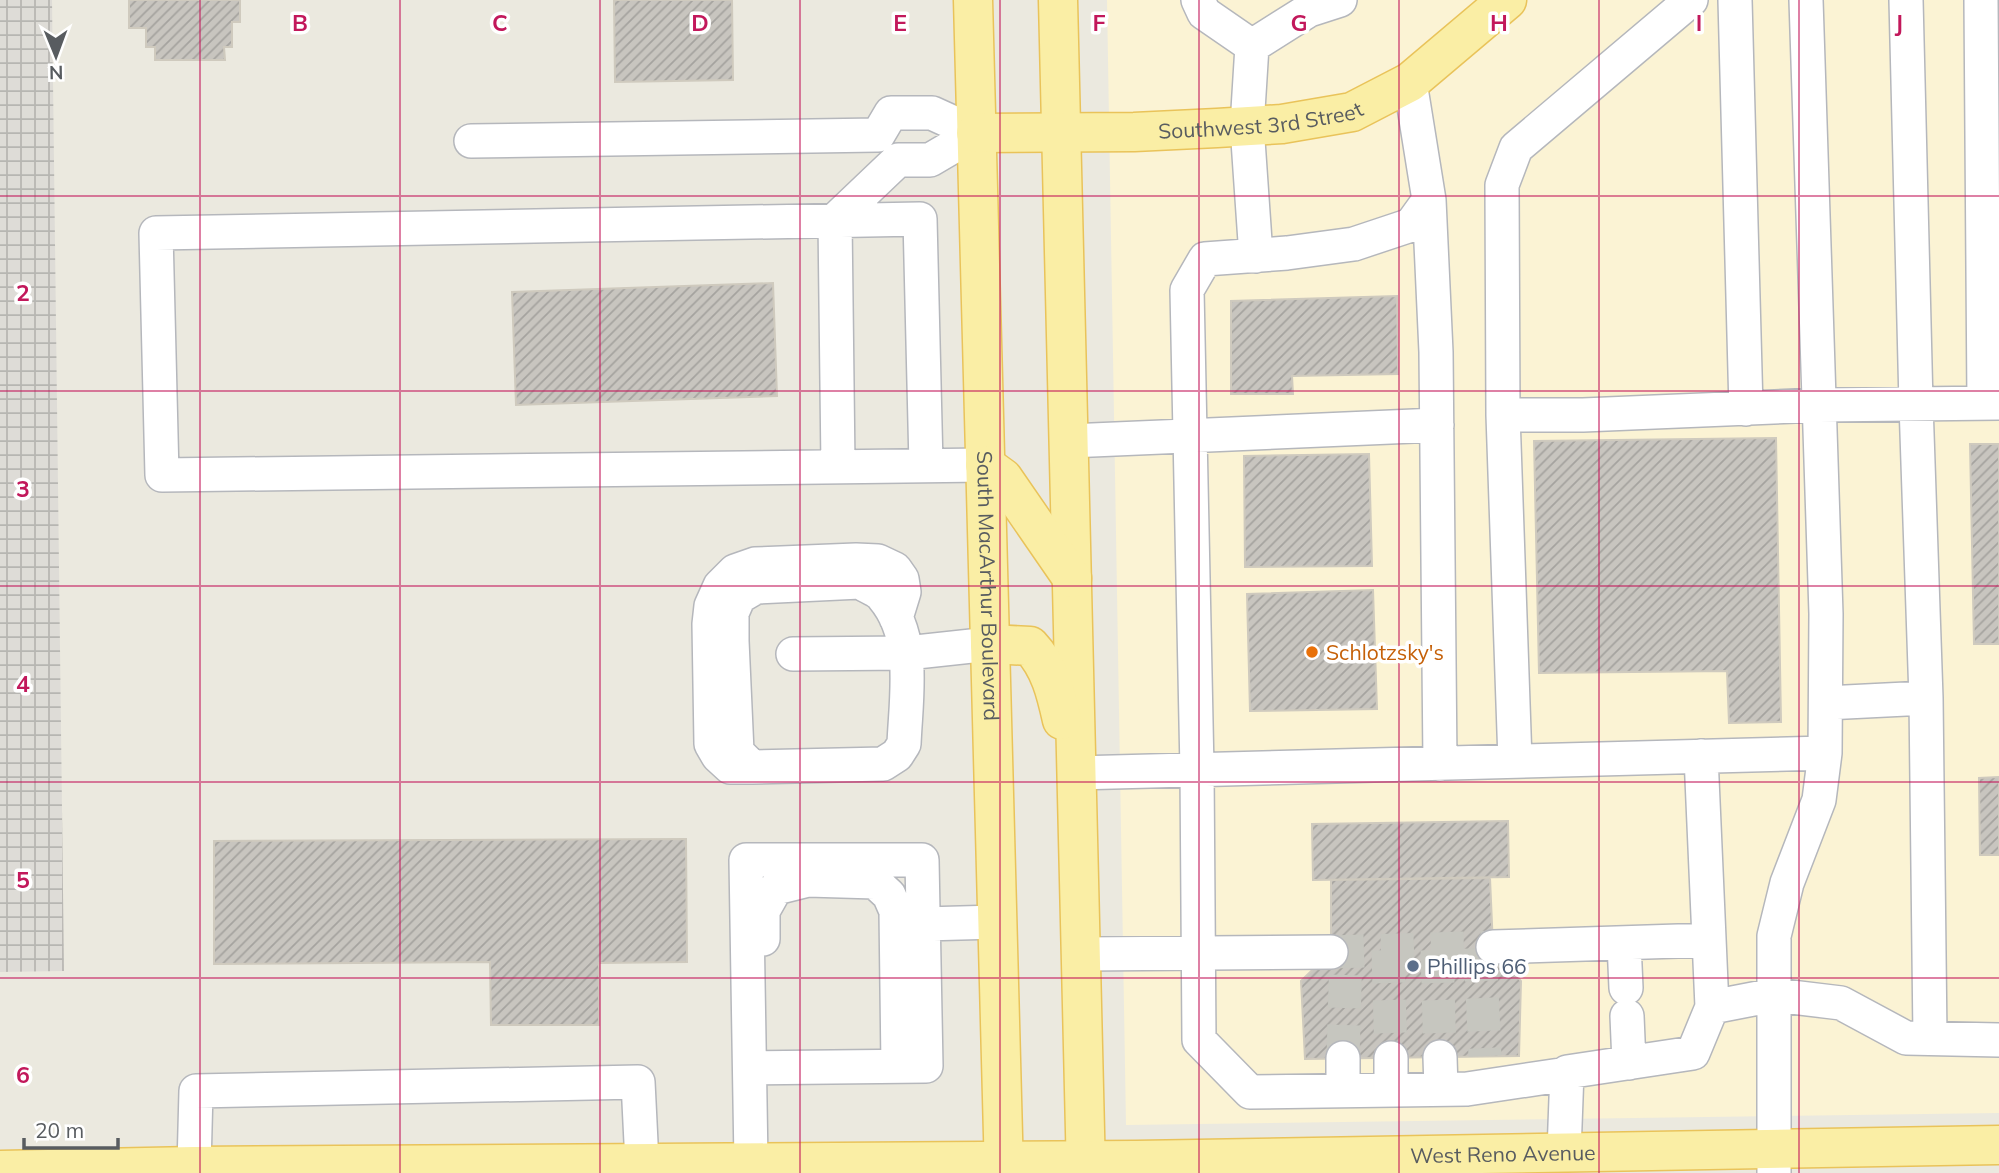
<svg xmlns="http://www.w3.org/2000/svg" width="1999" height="1173" font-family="Mulish,sans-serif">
<defs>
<pattern id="industrial-grid" width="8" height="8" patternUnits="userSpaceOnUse" patternTransform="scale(1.75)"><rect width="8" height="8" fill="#dedcd7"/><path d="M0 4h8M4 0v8" fill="none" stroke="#b7b6b2"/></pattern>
<pattern id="building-hatch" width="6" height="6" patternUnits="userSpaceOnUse" patternTransform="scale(1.75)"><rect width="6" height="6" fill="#c8c5bf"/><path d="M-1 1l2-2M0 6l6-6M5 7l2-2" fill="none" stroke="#a5a39f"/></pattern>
</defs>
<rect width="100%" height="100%" fill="#ebe9df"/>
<!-- commercial -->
<path fill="#fbf3d4" d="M1107,0h892v1113l-873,12z"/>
<!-- industrial -->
<path fill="url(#industrial-grid)" d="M0,0h52l12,971 -64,1z"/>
<!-- building -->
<path fill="url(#building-hatch)" stroke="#cfcabe" stroke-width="2" d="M129,0h111v22h-8v25h-8l1,13h-70v-13h-9v-19h-17z
M614,0h118l1,80 -118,2z
M773,283l4,113 -261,9 -4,-113z
M1397,296l1,78 -106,2 1,18h-62v-93z
M1776,438l5,284 -52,1 -2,-52 -188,2 -5,-232z
M1970,444h29v200h-25z
M1369,454l3,112 -127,1 -1,-111z
M1373,590l4,119 -127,2 -3,-117z
M1999,777v78h-19l-1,-77z
M1508,821l1,56 -196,3 -1,-56z
M686,839l1,123 -88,1v62h-108l-1,-63 -276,2v-123z
M1490,878l3,69 28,34 -2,75 -214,3 -4,-78 30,-29v-72z"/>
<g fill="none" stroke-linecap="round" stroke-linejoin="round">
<!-- minor-tunnel -->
<path stroke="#c6c6bf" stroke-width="33" stroke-dasharray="33 17" stroke-linecap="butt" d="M1480,948l5,108
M1388,950l3,108
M1437,950l3,107
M1331,952l162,-5
M1343,1058l3,-106"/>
<!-- minor casing -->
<g stroke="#b5b7bc" stroke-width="36">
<path id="minor" d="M1198,0l6,13 48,33 -5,80 9,130
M1691,0l-175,148 -14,37 1,230h80l236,-10 180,-2
M1735,0l11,409
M1981,0l3,403
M1252,46l57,-36 31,-10
M1410,82l19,118 -18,25 -57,19 -67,9 -82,6 -18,31 10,480 2,270 51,52 217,-3 100,-15
M878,135l13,-22h41l44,20
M471,141l407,-6
M1429,200l7,152 4,412
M1503,415l12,346
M1069,441l368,-16
M926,465l-6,-246 -764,14 6,242 823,-10
M838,466l-3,-246 63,-60h32l46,-27
M860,582c7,5 18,8 23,15 34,40 23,98 21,147l-7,11 -14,9 -131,3 -15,-15 -5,-111v-28l7,-16 17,-10z
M793,654l114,-1 83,-9
M1926,698l4,340
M1826,703l100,-5 -10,-294 -10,-404
M1701,756l11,251
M749,767h-19l-12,-11 -7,-12 -2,-120 2,-18 9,-20 15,-15 20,-7 101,-4 22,1 17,8 7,10 2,13 -8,26
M1076,773l749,-20
M924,924l73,-2
M763,939v-28l13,-23 32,-8 67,2 14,13 7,16 2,155
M1624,943l2,45
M1493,947l216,-7
M1081,954l250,-2
M1627,1016l2,47
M1440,1057l1,32
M1343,1058v32
M1391,1058v32
M750,1068l176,-2 -4,-206h-176l5,302
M1564,1152l3,-80 126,-19 19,-46 62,-12 67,8 65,35 93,2
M194,1166l2,-75 442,-9 4,81
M1774,1173v-237l13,-53 32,-83 6,-47 1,-139 -20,-614"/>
</g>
<!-- major casing -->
<g stroke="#e9c35a" stroke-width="41">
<g id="major">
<path id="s1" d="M973,0l31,1173"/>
<path d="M1058,0l28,1173"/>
<path id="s2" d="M976,133l158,-1 83,-4 65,-4 70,-12 58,-30 97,-82"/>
<path d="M985,465l18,13 69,100"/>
<path d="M990,644l40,2c20,21 26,47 32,74"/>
<path id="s3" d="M0,1170l194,-4 942,-6 863,-15"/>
</g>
</g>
<!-- minor -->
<use href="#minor" stroke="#fff" stroke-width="33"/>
<!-- major -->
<use href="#major" stroke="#faeea5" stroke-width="38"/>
</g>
<!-- grid -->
<path fill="none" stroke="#c2185b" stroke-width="2" stroke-opacity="0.55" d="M200,0v1173M400,0v1173M600,0v1173M800,0v1173M1000,0v1173M1199,0v1173M1399,0v1173M1599,0v1173M1799,0v1173M0,196h1999M0,391h1999M0,586h1999M0,782h1999M0,978h1999"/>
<!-- markers -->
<circle fill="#e8710a" stroke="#fff" stroke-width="2.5" cx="1312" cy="652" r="7"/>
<circle fill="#5c6f8a" stroke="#fff" stroke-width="2.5" cx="1413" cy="966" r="7"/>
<g text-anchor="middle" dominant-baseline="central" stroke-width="7" stroke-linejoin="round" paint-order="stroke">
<!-- street labels -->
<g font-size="21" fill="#585c60" stroke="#fff">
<text stroke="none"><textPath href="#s2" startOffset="285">Southwest 3rd Street</textPath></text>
<text stroke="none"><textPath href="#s1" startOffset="586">South MacArthur Boulevard</textPath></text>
<text stroke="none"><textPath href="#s3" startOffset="1503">West Reno Avenue</textPath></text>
</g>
<!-- food labels -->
<g font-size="21" fill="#c56008" stroke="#fff" text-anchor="start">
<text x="1326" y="652">Schlotzsky's</text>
</g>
<!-- service labels -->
<g font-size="21" fill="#4e5e75" stroke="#fff" text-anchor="start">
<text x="1427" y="966">Phillips 66</text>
</g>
</g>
<g font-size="23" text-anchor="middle" font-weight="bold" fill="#c2185b" stroke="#fff" stroke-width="7" stroke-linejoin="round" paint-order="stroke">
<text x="300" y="31">B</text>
<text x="500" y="31">C</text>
<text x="700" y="31">D</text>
<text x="900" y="31">E</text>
<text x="1099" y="31">F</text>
<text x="1299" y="31">G</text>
<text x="1499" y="31">H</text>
<text x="1699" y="31">I</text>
<text x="1899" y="31">J</text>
<text x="23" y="301">2</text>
<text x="23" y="497">3</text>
<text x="23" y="692">4</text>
<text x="23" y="888">5</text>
<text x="23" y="1083">6</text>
</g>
<!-- north arrow -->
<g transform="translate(56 56) rotate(179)" stroke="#ffffff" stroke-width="5" paint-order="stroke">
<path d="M0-5L12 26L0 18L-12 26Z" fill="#585c60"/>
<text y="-10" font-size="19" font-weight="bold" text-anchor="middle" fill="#585c60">N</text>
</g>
<!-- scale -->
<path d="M24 1138v10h94v-10" fill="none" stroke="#585c60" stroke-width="3.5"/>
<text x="35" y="1138" font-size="21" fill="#585c60" stroke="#ffffff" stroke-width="5" paint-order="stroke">20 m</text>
</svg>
